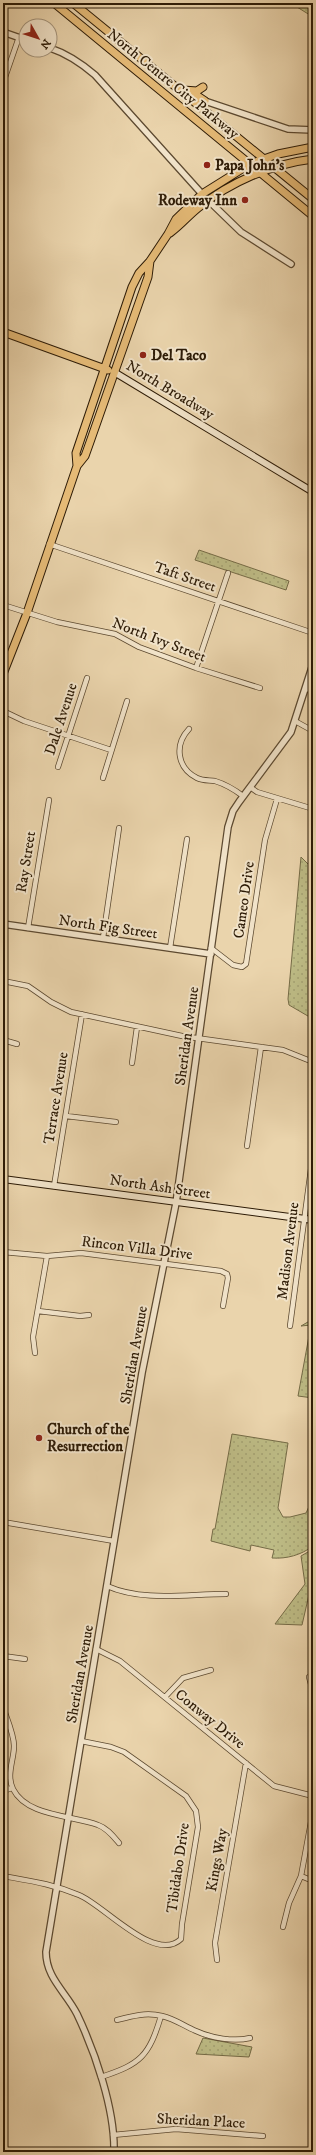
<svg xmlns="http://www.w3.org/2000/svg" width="316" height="2155" font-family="'IM FELL DW Pica',serif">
<defs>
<pattern id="grass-dots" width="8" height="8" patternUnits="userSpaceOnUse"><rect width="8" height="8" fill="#bdbb85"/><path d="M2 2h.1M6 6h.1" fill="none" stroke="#a3a071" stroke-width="1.8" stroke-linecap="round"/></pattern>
</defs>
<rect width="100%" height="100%" fill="#ead4ac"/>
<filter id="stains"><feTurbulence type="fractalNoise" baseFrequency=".005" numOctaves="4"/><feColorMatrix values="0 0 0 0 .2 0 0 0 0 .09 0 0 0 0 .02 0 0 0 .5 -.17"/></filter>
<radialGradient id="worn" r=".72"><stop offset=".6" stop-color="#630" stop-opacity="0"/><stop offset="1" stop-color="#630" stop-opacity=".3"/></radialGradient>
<!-- grass -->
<path fill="url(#grass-dots)" stroke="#756b46" d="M285,3h28v14l-16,-10z
M199,550l90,31 -3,9 -91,-30z
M301,857l12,12v150l-24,-14 -1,-6z
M313,1319v79l-15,-2 13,-71 -10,1z
M232,1434l56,9 -10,65 5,9h7l16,-4 7,-15v48c-12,9 -26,13 -41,12l2,-8 -23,-5 -1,6 -39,-10 2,-12h2z
M313,1549v37h-2l-9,39 -27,-1 30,-40 -4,-28z
M203,2038l49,9 -3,10 -53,-3z"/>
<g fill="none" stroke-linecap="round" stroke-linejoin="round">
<!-- minor casing -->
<g stroke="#5c4930" stroke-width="6">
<path id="minor" d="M3,83l16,-46
M49,544l264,89
M3,605l54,17 58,12 24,13 57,21 64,20
M196,668l32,-95
M306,688l7,4
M3,711l21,10 87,29
M295,721l18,10
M189,729c-15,16 -12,39 8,49 6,3 13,2 18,3 10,3 20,9 28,15
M58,767l29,-89
M103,778l24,-77
M250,787l7,5 53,16
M28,928l21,-128
M103,938l16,-110
M170,948l17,-109
M211,948l22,17 9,2 4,-3 19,-124 12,-41
M3,981l25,5 23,16 20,10 111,24 101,14 30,12
M3,1040l14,4
M132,1063l5,-36
M66,1116l50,6
M247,1146l14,-99
M54,1186l28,-172
M3,1252l44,4 34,-3 140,18 6,3 1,4 -5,28
M38,1311l42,5 9,-1
M290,1326l23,-172
M35,1353l-2,-16 14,-81
M3,1522l111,19
M107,1586c36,16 80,8 119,8
M96,1649l24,12 154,125 39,10
M3,1656l22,3
M309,1677l4,15
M165,1697l18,-19 28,-8
M3,1707c4,12 11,27 11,39 0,14 -8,29 -1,43 14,28 60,26 85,36 9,3 15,11 21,18
M3,1791l9,-3
M3,1876c28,5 50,8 76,19 25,10 76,69 102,44l1,-15 16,-97 -2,-16 -10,-15 -62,-44 -13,-5 -30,-6
M301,1876l12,5
M283,1927l6,-24 12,-27 12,-65
M217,1960l-2,-17 31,-180
M117,2020c15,-4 29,-8 45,-4 13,3 22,10 34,15 15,7 38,11 54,7
M101,2077c40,-13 48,-21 60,-61
M113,2135l63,-6 87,7"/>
</g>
<!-- tertiary casing -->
<g stroke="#5c4930" stroke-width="8">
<path id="tertiary" d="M3,32l23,8
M50,48c18,6 31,15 45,27l107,119
M205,101l83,28 25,1
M209,201l32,31 50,32
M3,924l208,30
M114,2152c1,-43 -19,-100 -37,-138 -11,-22 -31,-36 -31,-62l96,-579 34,-170 52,-376 5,-16 6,-9 52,-70 22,-68"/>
</g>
<!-- secondary casing -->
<g stroke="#2d1b06" stroke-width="8">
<path id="secondary" d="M114,372l199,120
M3,1179l310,41"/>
</g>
<!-- primary casing -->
<g stroke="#2d1b06" stroke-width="9">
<path id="primary" d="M170,233c11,-8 18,-17 28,-25 32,-26 74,-44 115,-49
M3,332l105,38
M77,466l-1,-13 56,-166 7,-14 11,-12 18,-27 8,-15 26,-25 48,-30 28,-10 35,-7
M3,674l24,-61 50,-147 8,-10 5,-14 58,-165 2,-16"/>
</g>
<!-- trunk casing -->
<g stroke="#2d1b06" stroke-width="9">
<path id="trunk" d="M54,3l259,213
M73,3l240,196
M183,90l14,1 6,-4
M190,91l15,10"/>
</g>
<!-- minor -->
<use href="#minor" stroke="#f1e3c9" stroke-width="4.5"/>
<!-- tertiary -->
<use href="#tertiary" stroke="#f1e3c9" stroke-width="5.5"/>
<!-- secondary -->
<use href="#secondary" stroke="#f1e3c9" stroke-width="6"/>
<!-- primary -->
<use href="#primary" stroke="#e5ba76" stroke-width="7"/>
<!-- trunk -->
<use href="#trunk" stroke="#e5ba76" stroke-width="7"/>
</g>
<!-- markers -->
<g fill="#8f2418" stroke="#f1e3c9" stroke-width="1.5">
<circle cx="207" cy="165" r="4"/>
<circle cx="245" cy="200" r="4"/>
<circle cx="143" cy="355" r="4"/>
<circle cx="39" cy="1438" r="4"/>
</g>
<g text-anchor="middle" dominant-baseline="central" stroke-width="4" stroke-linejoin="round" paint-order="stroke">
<!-- street labels -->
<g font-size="15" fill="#2d1b06" stroke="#f1e3c9">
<text transform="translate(173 84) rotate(39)">North Centre City Parkway</text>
<text transform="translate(170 390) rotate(31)">North Broadway</text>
<text transform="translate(185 577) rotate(19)">Taft Street</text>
<text transform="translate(159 640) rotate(21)">North Ivy Street</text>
<text transform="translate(61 719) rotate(-72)">Dale Avenue</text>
<text transform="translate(26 862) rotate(-81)">Ray Street</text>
<text transform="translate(244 900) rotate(-82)">Cameo Drive</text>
<text transform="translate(108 927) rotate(8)">North Fig Street</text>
<text transform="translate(187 1036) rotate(-82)">Sheridan Avenue</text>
<text transform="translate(56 1098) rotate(-81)">Terrace Avenue</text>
<text transform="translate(160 1187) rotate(8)">North Ash Street</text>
<text transform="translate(137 1248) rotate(7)">Rincon Villa Drive</text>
<text transform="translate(288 1251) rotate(-83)">Madison Avenue</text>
<text transform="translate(134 1355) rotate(-80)">Sheridan Avenue</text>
<text transform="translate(80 1674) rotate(-80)">Sheridan Avenue</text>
<text transform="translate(210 1719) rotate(39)">Conway Drive</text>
<text transform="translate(217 1860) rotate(-80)">Kings Way</text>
<text transform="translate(178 1868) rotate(-82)">Tibidabo Drive</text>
<text transform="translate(201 2121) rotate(3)">Sheridan Place</text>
</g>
<!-- poi labels -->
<g font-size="15" font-weight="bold" fill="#2d1b06" stroke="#f1e3c9" text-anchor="start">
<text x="215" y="165">Papa John's</text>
<text x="237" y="200" text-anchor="end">Rodeway Inn</text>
<text x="151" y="355">Del Taco</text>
<text x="47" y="1429">Church of the<tspan x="47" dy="17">Resurrection</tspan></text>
</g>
</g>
<!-- margin -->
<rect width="316" height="2155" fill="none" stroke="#ead4ac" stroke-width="16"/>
<rect x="4" y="4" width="308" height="2147" fill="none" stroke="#2d1b06" stroke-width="2"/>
<rect x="8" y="8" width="300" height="2139" fill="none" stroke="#2d1b06"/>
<!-- north arrow -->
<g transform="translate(38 38) rotate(129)"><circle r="19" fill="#f1e3c9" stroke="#a3937b"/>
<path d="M0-3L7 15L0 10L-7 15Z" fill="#8f2418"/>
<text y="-6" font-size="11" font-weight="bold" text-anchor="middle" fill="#2d1b06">N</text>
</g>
<rect width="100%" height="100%" filter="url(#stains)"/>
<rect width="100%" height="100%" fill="url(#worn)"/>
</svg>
